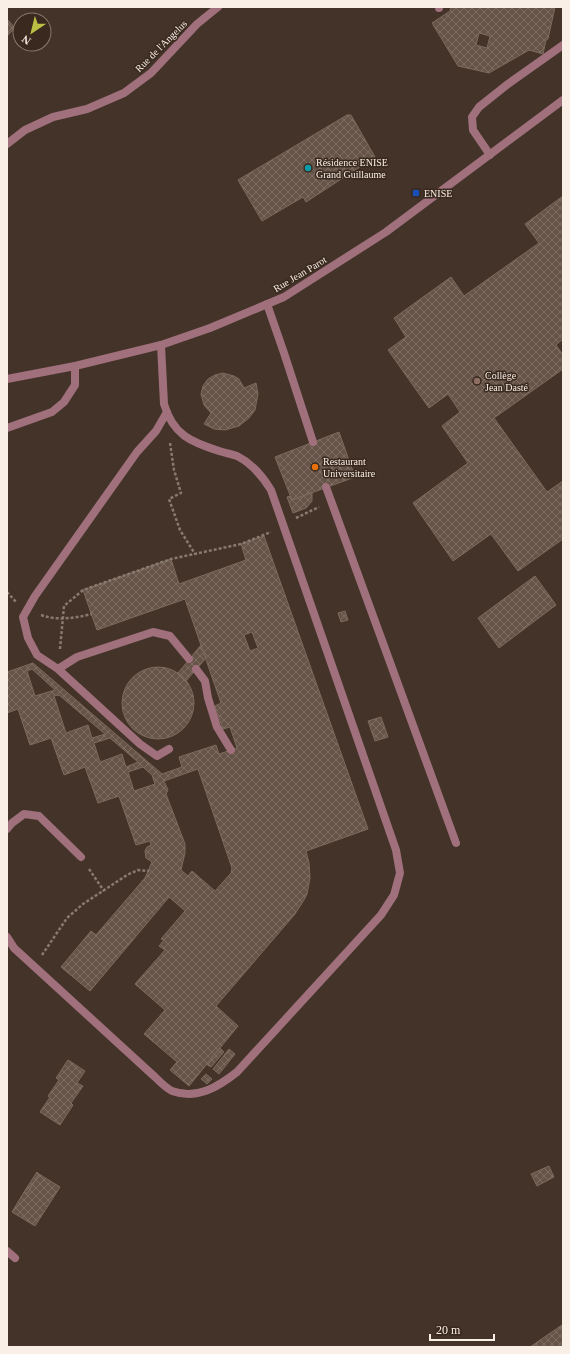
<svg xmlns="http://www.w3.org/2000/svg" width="570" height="1354" font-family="Georgia,serif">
<defs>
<pattern id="building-cross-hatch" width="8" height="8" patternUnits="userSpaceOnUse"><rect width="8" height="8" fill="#665448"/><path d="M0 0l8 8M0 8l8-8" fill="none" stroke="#7d6d62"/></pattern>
</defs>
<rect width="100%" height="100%" fill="#433328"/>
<!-- building -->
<path fill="url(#building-cross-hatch)" stroke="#7c6a5d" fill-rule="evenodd" d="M451,7h104l-7,32 -2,1 -3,14 -14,-4 -40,23 -31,-7 -26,-43 18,-12zM479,33l11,3 -3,12 -11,-3z
M7,19l8,9 -8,8z
M347,115h4l24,42 -69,45 -3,-5 -41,24 -24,-41z
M563,196v143l-7,6 7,10v14l-69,49 53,74 16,-11v58l-45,32 -27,-37 -38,27 -40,-58 55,-40 -26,-37 18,-14 -12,-18 -19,14 -41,-58 18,-13 -12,-19 57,-41 13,19 75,-53 -14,-19z
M223,373l11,3 5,3 5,9 12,-5 2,11 -3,16 -6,8 -10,8 -14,4 -11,-1 -10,-5 7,-11 -7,-8 -3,-11 2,-8 5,-7 7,-4z
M339,432l16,45 -63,23 -17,-43z
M312,492v9l-6,7 -13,5 -6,-16 3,-1 2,4z
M264,536l104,293 -62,22 3,12 1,15 -3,16 -3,6 -9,14 -79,92 22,20 -49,60 -19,-16 7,-8 -33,-28 21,-24 -30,-26 30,-34 -6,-4 5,-6 -3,-1 24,-28 -16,-14 -79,94 -29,-24 30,-36 5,4 49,-57 7,-16 -6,-4 -1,-7 2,-4 4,-2 -1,-4 -14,4 -17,-49 -21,7 -13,-36 -21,8 -13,-37 -21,7 -12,-36 -11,4v-41l26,-9 129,111 20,-7 -3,-10 37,-12 3,9 18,-6 -7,-21 -7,2 -8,-23 6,-3 -36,-104 -88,31 -14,-40 88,-31 8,25 67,-24 -5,-16zM252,632l6,16 -8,3 -6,-16zM32,669l23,21 -20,6 -8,-25zM59,695l46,39 -13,4 -4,-13 -22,8 -12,-37zM110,738l28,24 -12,5 -4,-13 -22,8 -6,-19zM143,767l9,8 3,9 -21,7 -6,-19zM198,769l34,99 -1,5 -16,18 -23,-20 -4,5 -7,-6 4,-17v-9l-19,-50 2,-4 -4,-9z
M535,576l21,29 -57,43 -21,-30z
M345,611l3,9 -7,2 -3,-9z
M201,645l5,13 -20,23 -8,-8z
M122 703a36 36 0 1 1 72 0a36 36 0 1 1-72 0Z
M381,717l7,20 -13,4 -7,-20z
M220,1048l4,4 -13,15 -5,-3z
M229,1049l6,5 -16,20 -6,-5z
M68,1060l17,11 -8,12 6,3 -12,17 2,2 -13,20 -20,-13 10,-15 -2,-1 11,-16 -3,-2z
M206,1074l6,5 -5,5 -6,-5z
M549,1166l5,11 -17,9 -6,-12z
M37,1172l2,2 -12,20 -3,-2z
M39,1174l21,13 -25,39 -23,-14 12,-20 3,2z
M562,1325l1,22h-33z"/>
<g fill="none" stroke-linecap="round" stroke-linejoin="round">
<!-- path -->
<path stroke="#887a70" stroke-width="2.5" stroke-dasharray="3 2" stroke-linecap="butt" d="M170,443l4,27 7,23 -12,6 11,31 15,24
M296,518l23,-11
M7,592l9,10
M41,615c17,6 34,3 51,-1
M60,649l4,-43 19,-16 88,-31 70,-15 30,-12
M89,869l15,22
M42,955l25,-37 16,-14 44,-29 11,-5 11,1"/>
<!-- lane -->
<path stroke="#a1707d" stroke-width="8" d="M439,8v-1
M490,155l-17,-25 -1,-13 7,-10 29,-23 55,-39
M267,304l17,49 29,89
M167,412l-11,19 -19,21 -102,144 -12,21 5,21 9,17 21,14 82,75 17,12 12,-7
M7,428l45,-16 12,-10 11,-17v-19
M326,487l130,356
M58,669l19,-12 76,-25 17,4 19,23
M196,669l9,12 3,17 9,29 14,23
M7,829l5,-6 12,-9 15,2 42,41
M7,937l7,11 141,129c5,5 11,11 17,14 25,9 46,-4 65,-19l144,-157 13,-20 6,-22 -4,-23 -125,-360c-8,-13 -20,-27 -34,-34 -5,-2 -12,-3 -18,-5 -28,-9 -46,-16 -55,-47l-3,-59"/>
<!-- street -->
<path stroke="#a1707d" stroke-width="8" d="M7,144l18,-14 28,-13 34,-8 37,-16 27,-20 46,-49 21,-17
M7,379l68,-13 86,-21 49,-17 74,-31 102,-65 177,-132
M7,1251l8,7"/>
</g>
<!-- markers -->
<circle fill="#0f9aa8" stroke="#39291e" stroke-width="1.5" cx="308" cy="168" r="4"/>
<rect fill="#1a4fb4" stroke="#39291e" stroke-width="1.5" x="412" y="189" width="8" height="8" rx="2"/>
<circle fill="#8d6e63" stroke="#39291e" stroke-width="1.5" cx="477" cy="381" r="4"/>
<circle fill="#e8710a" stroke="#39291e" stroke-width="1.5" cx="315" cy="467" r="4"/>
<g text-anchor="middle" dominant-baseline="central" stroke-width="3" stroke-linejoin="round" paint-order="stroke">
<!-- street labels -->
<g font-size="10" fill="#f9efe7" stroke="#39291e">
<text transform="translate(161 46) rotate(-45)">Rue de l'Angelus</text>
<text transform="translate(300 274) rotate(-31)">Rue Jean Parot</text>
</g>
<!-- poi labels -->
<g font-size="10" fill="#f9efe7" stroke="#39291e" text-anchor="start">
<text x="316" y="162">Résidence ENISE<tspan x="316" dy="12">Grand Guillaume</tspan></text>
<text x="424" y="193">ENISE</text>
<text x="485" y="375">Collège<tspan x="485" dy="12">Jean Dasté</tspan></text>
<text x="323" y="461">Restaurant<tspan x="323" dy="12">Universitaire</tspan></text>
</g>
</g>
<!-- border -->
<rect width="570" height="1354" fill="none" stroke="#f9efe7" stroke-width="16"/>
<!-- north arrow -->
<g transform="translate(32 32) rotate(215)"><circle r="19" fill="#39291e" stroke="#86786e"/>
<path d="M0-3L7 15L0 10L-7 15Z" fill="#bbc044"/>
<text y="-6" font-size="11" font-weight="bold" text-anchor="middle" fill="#f9efe7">N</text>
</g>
<!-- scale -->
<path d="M430 1334v6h64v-6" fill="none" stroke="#f9efe7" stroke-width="2"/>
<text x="436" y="1334" font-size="12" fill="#f9efe7" stroke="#39291e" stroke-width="3" paint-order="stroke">20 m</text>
</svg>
